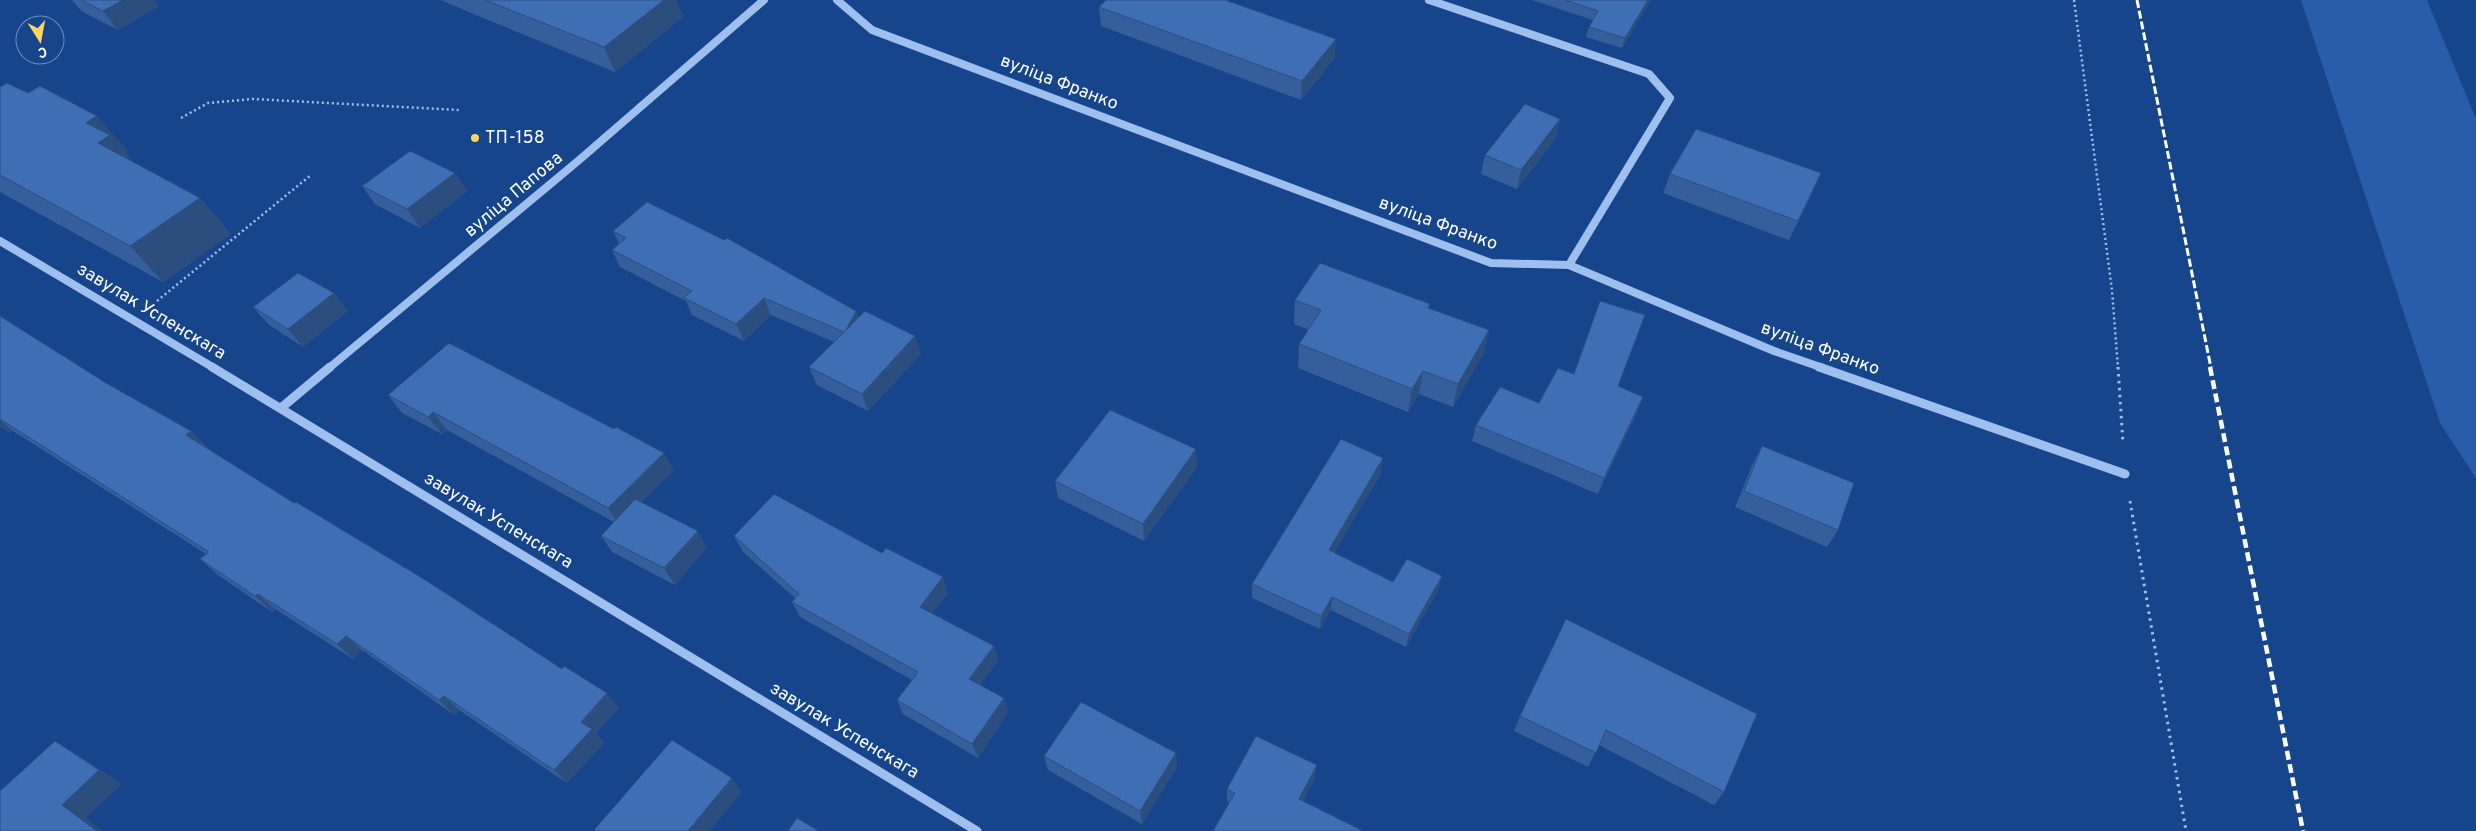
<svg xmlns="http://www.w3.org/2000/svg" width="2476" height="831" font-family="Overpass,sans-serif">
<rect width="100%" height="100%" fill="#16458b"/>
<!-- green -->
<path fill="#285ea9" d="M2301,0h126l49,119v359l-36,-55z"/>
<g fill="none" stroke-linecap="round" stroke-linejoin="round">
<!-- path-far1 -->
<path stroke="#9fc0ef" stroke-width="2.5" stroke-dasharray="2 3" stroke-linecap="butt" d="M2074,0l38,290 6,78
M181,118l27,-15 45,-4 206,11
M157,301l154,-126"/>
<!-- path -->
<path stroke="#9fc0ef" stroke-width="3" stroke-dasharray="2.5 4.5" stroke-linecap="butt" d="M2118,367l5,76
M2130,501l56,330"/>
<!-- minor-far1 -->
<path stroke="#9fc0ef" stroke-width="8" d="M837,0l35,30 619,233 78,2 205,86 49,17
M1429,0l220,74 21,24 -101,167
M0,241l214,127
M329,368l249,-207 186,-161"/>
<!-- minor -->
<path stroke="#9fc0ef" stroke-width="9" d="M212,367l765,464
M1819,367l306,107
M281,408l49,-41"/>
<!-- rail-far1 -->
<path stroke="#fff" stroke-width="3" stroke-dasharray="8 3" stroke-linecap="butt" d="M2137,0l74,368"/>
<!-- rail -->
<path stroke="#fff" stroke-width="4.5" stroke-dasharray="9 4.5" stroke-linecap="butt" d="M2210,367l93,464"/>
</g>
<!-- wall -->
<path fill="#355f9b" d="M72,0h82l5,6 -41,24 -37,-19z
M441,0h235l7,17 -68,55 -144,-59z
M1532,0h119l-29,48 -36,-11 3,-10 4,-7z
M1099,7l236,51 -34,42 -200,-74z
M0,87l129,65 -3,2 7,8 67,36 31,36 -68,48 -163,-90z
M1560,119l-4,19 -39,51 -36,-15 4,-19z
M455,173l12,18 -47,37 -45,-24 -13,-18z
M1670,174l143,18 -24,48 -126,-47z
M613,231l243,80 2,7 57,18 6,18 -53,57 -51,-26 -8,-18 25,-25 -63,-27 -27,26 -52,-26 -6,-14 -66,-34 -8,-17 7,-7z
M1295,300l134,8 60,22 -6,24 -30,53 -34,-13 -11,18 -110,-44 1,-24 10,-14 -15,-6z
M253,307l95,4 -45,36 -34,-22z
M0,316l106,67 85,48 17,17 -1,1 412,259 -23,25 8,10 -37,40 -108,-73 -5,5 -92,-65 -9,9 -78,-50 -3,3 -54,-37 -18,-16 6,-5 -193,-123 -3,2 -10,-7z
M1639,332l-21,54 19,27 -39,81 -126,-53 4,-16 63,-22 35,-29z
M388,395l286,75 -33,32 66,45 -32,38 -63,-33 -11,-16 13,-14 -167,-92 -5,4 -40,-21z
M1762,446l76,84 -11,17 -92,-40 18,-44z
M1197,467l-53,74 -86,-43 -3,-17z
M1381,473l-47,80 59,29 49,-6 -4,14 -32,57 -75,-37 -11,19 -68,-31v-14z
M734,536l214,57 -16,20 62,33 4,14 -18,25 24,13 4,14 -30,46 -75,-44 -6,-14 15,-20 -112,-63 -8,-15 3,-4 -52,-46z
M1566,619l158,173 -10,13 -115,-60 -11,22 -74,-36 6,-15z
M1044,756l133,11 -35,57 -94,-54z
M1315,778l-12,23 -74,1 -2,-1v-12z"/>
<!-- shaded-wall -->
<path fill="#2b4e7e" d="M123,0h31l5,6 -41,24 -15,-19z
M664,0h12l7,17 -68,55 -11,-25z
M1648,0h3l-29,48 3,-10z
M1336,39l-1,19 -34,42 1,-19z
M97,116l32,36 -3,2 16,18 -44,-29 -12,-20z
M1560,119l-4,19 -39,51 4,-19z
M455,173l12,18 -47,37 -13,-19z
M1821,173l-8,19 -24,48 9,-19z
M200,198l31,36 -68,48 -33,-36z
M334,293l14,18 -45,36 -15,-18z
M764,298l7,17 -27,26 -8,-17z
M856,311l6,17 -17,4z
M1489,330l-6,24 -30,53 5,-23z
M915,336l6,18 -53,57 -6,-17z
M1423,371l-4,23 -11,18 4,-23z
M1643,397l-6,16 -39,81 6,-16z
M433,412l14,18 -5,4 -14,-17z
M0,420l13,11 -3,2 -10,-8z
M191,431l17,17 -5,4 -17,-17z
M1196,449l1,18 -53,74 -1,-17z
M664,453l10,17 -55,55 -11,-17z
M1383,458l-2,15 -53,91 1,-14z
M698,531l9,16 -32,38 -11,-17z
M1442,576l-4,14 -32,57 3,-13z
M943,577l5,16 -22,29 -6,-15z
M258,594l17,15 -3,3 -17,-16z
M1332,597l-1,13 -11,19 1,-13z
M346,636l16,14 -9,9 -16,-15z
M994,646l4,14 -24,34 -5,-15z
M607,693l12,15 -23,25 8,10 -37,40 -13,-13 27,-48z
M444,696l15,14 -5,5 -15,-15z
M1004,698l4,14 -30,46 -6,-14z
M55,741l23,14 44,29 -36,34 17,13h-6l-35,-26z
M1176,753l1,14 -35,57 -2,-13z
M1317,765l-2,13 -17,34 1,-13z
M732,778l10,14 -32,39h-22z"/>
<!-- building -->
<path fill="#3e6fb4" stroke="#2b4e7e" d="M81,0h42l-20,11z
M485,0h179l-60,47z
M1106,0h119l111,39 -34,42 -203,-74z
M1565,0h83l-23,38 -36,-11 9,-16z
M7,83l21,10 12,-7 57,30 -11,7 24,12 -12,8 102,55 -70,48 -130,-71v-88z
M1525,104l35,15 -39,51 -36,-15z
M1696,129l125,44 -23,48 -128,-47z
M410,151l45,22 -48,36 -45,-23z
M647,202l77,38 3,-2 129,73 -10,19 -2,2 -80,-34 -28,26 -52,-26 8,-7 -80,-41 14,-12 -13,-7z
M1320,263l110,41 -2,4 61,22 -31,54 -35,-13 -11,18 -113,-45 22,-34 -26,-10z
M298,273l36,20 -46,36 -35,-22z
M1600,301l45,14 -27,71 25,11 -39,81 -128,-53 24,-38 39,16 19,-35 16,6z
M865,311l50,25 -53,58 -53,-27z
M0,316l106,67 85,48 -5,4 108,68 2,-1 131,79 135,88 2,-3 43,27 -26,29 11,7 -38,41 -110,-74 -5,4 -93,-64 -9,8 -79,-50 -3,2 -55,-37 9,-7 -209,-133z
M449,343l165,86 2,-2 48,26 -56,55 -175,-96 -5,5 -40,-22z
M1110,410l86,39 -53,75 -88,-43z
M1341,439l42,19 -54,92 64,32 14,-23 35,17 -33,58 -77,-37 -11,19 -69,-32z
M1762,446l92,37 -16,47 -94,-39z
M774,494l108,59 4,-5 57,29 -23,30 74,39 -25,33 35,19 -32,46 -75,-44 21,-28 -126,-70 7,-8 -65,-58z
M635,499l63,32 -34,37 -63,-32z
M1566,619l191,95 -33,78 -118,-62 -10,23 -76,-37z
M1081,702l95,51 -36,58 -96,-55z
M1256,736l61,29 -18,34 64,32h-150l22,-38 -8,-4z
M672,740l60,38 -44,53h-92l-2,-1z
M55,741l44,29 -37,35 35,26h-97v-40z
M797,818l22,13h-31z"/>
<!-- markers -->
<circle fill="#ffd65d" stroke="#16458b" stroke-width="2" cx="475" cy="138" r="5"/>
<g text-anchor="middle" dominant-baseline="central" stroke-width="5" stroke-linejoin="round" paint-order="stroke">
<!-- street labels -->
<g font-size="18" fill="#fff" stroke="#16458b">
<text transform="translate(1059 83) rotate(21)">вуліца Франко</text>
<text transform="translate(514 195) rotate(-40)">вуліца Папова</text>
<text transform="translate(1438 224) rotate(20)">вуліца Франко</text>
<text transform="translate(151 312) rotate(31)">завулак Успенскага</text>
<text transform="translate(1820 349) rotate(20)">вуліца Франко</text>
<text transform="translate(498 521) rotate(31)">завулак Успенскага</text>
<text transform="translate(844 731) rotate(31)">завулак Успенскага</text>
</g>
<!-- poi labels -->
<g font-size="18" fill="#fff" stroke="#16458b" text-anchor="start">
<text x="485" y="138">ТП-158</text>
</g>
</g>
<!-- north arrow -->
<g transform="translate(40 40) rotate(169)"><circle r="24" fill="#16458b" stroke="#738fb9"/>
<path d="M0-4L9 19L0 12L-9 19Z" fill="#ffd65d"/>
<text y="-8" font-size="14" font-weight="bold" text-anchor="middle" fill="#ffffff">С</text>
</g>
</svg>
